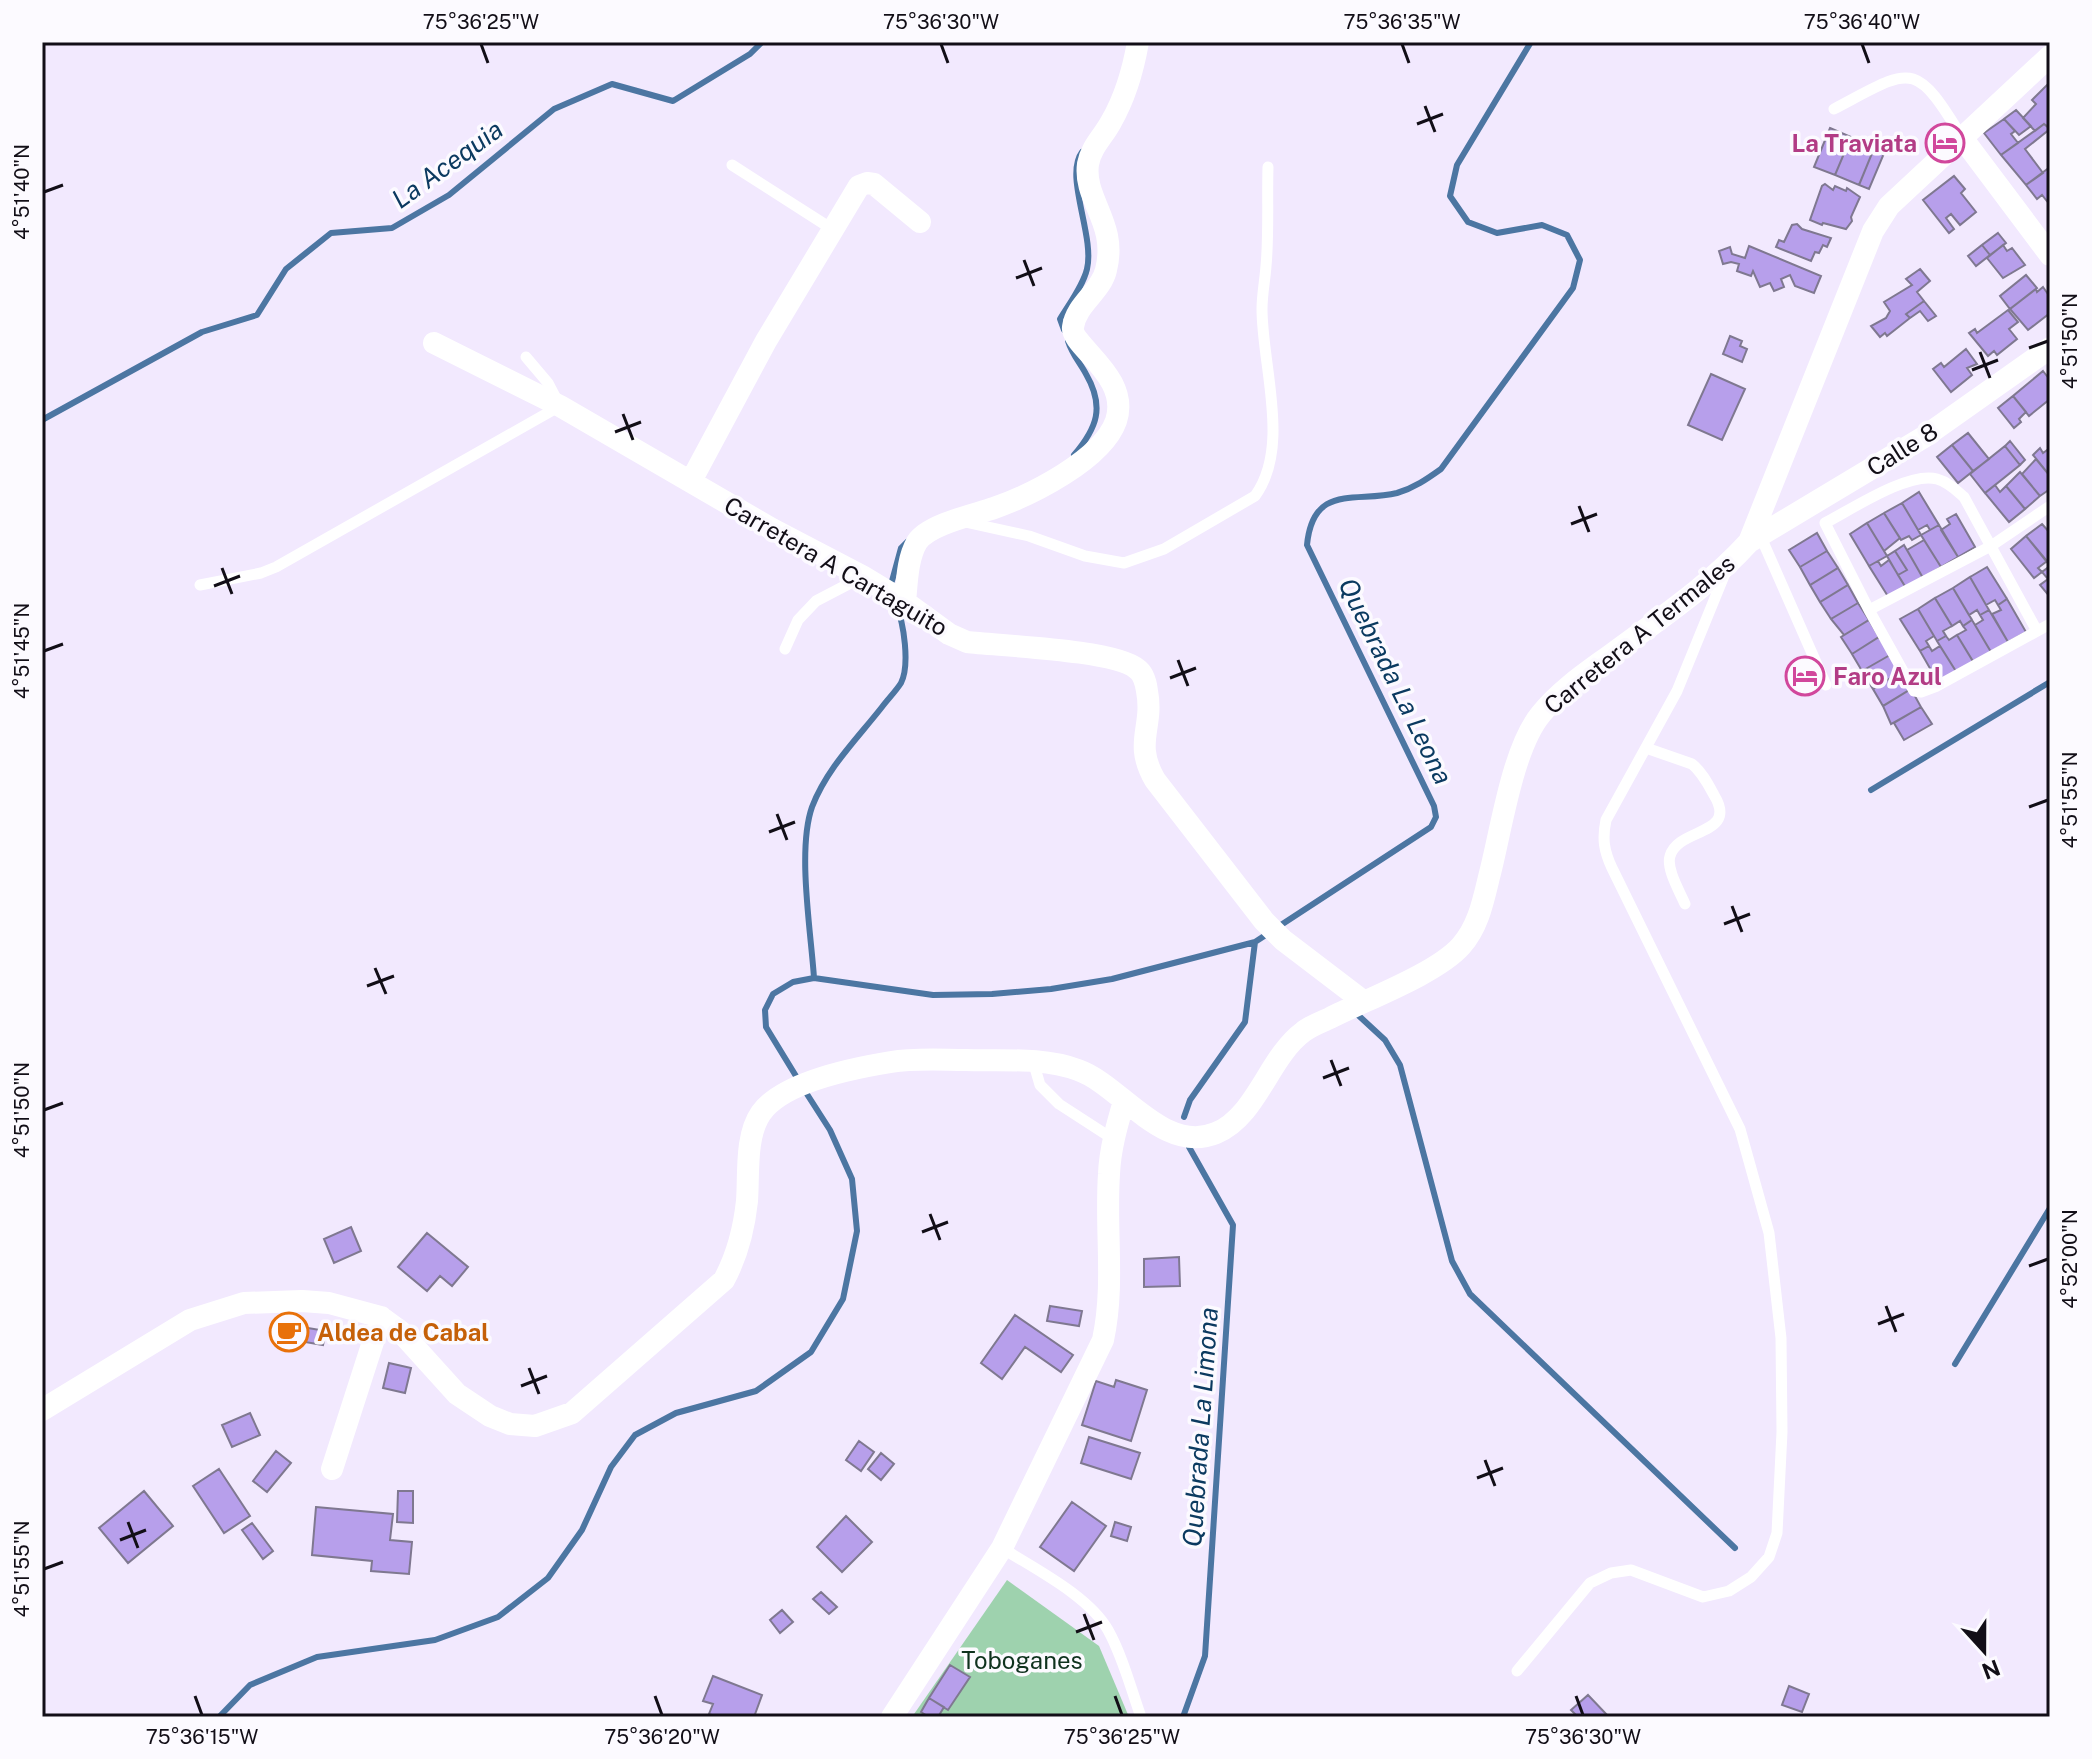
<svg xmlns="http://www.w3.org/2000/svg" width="2092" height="1759" font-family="'Public Sans',sans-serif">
<rect width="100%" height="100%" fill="#f2e9fe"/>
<!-- green -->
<path fill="#9ed2ae" d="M1007,1580l92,66 30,71h-217z"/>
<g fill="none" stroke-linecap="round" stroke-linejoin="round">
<!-- stream -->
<path stroke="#4c76a2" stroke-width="6" d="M1064,330l-4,-11c9,-15 23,-33 27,-50 8,-33 -23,-93 -5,-117
M1068,341c4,13 12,22 18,33 19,33 11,54 -12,81
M42,420l160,-88 55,-17 29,-46 45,-36 61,-5 57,-33 105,-86 58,-25 61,17 77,-47 12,-12
M892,581l9,-33 6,-6
M1871,790l179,-108
M814,978c-3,-46 -17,-128 -2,-171 15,-39 45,-68 70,-100 6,-8 14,-16 19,-24 9,-18 3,-60 -5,-78
M1358,1015l27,25 15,25 52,196 18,33 265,254
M799,1081l-33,-54 -1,-17 8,-16 20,-12 21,-4 119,17 59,-1 59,-5 61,-10 143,-37 176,-115 5,-10 -2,-11 -127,-261c6,-62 49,-42 90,-52 17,-5 30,-14 44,-24l132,-181 7,-28 -13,-25 -25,-10 -45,8 -29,-11 -18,-26 7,-31 74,-123
M1184,1117l6,-17 55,-78 10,-80
M1955,1364l95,-156
M219,1717l31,-32 67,-28 118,-17 63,-23 50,-39 34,-48 29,-63 24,-32 41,-22 80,-22 55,-39 32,-53 14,-68 -5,-52 -22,-49 -25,-39
M1183,1717l22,-61 28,-431 -44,-78"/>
</g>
<!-- building -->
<path fill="#b79feb" stroke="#7f7890" stroke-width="2" d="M2049,83l1,45 -6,-4 -9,7 -12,-13 13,-14 -4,-4z
M2016,110l15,16 -12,9 -15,-16z
M2004,119l11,12 -4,3 7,9 -17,12 -17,-22z
M2044,124l6,5 -25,20 18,24 -17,12 -25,-30z
M1830,128l21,9 -16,38 -21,-8z
M1851,137l24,9 -16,39 -24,-10z
M1875,146l10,5 -16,38 -10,-4z
M2050,167v38l-8,-10 -5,4 -11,-14z
M1954,176l11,13 -4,4 15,19 -16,13 -9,-11 -5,4 8,11 -5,4 -26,-33z
M1825,184l8,6 2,-4 11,5 1,-3 13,9 -9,20 1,4 -6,8 -23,-6 -1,2 -12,-5 12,-34z
M1797,224l5,5 29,9 -4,9 -4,-2 -4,8 -4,-1 -4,9 -35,-14 3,-7 5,2 8,-17z
M1998,233l8,10 -16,12 -8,-10z
M1982,245l8,10 -14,11 -8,-10z
M2003,245l4,6 5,-3 13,17 -22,13 -16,-20z
M1749,246l72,30 -7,17 -19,-7 -5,-11 -9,4 3,8 -10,4 -4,-8 -10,4 -7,-16 -2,5 -14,-5 2,-7 -8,-2 -8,2 -4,-13 11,-4 2,7 13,4z
M1920,269l10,12 -13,11 7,9 -18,13 4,4 -23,18 -2,-3 -5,4 -9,-11 15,-8 4,-7 -6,-9 28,-17 -6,-6z
M2026,275l11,13 -27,21 -10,-13z
M2043,287l7,10v16l-22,17 -18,-21 26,-20 1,3z
M1924,301l12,15 -8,5 -8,-10 -10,7 -4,-4z
M2008,310l10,12 -9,7 8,10 -20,16 -3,-4 -6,5 -19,-23 6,-4 2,4z
M1730,336l12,5 -2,5 7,3 -5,13 -19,-8z
M1966,349l11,15 -10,4 5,7 -21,17 -18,-23 8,-6 3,4z
M2043,371l7,9v19l-21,17 -16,-20z
M1711,374l34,15 -23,51 -34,-15z
M2013,396l13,16 -7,7 2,3 -7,6 -16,-20z
M1968,433l21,26 -16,12 -21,-26z
M2010,441l15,19 -5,5 -15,-19z
M1952,445l21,26 -15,12 -21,-26z
M2005,446l15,19 -35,28 -15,-19z
M2040,448l3,5 7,-5v28l-17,-21z
M2036,459l14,17v13l-10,7 -18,-22z
M2020,472l20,24 -15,13 -19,-23z
M1995,485l5,7 6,-6 19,23 -16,13 -24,-29z
M1919,492l20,33 -9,5 -3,-5 -9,5 -16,-27z
M1902,503l19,32 -9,5 -3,-4 -8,4 -17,-27z
M1884,513l16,25 -16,13 -17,-28z
M1956,514l19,33 -17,10 -17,-27 9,-6 -3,-5z
M1867,523l20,33 -18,10 -19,-32z
M2042,524l8,9v33l-24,-30z
M1939,525l19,32 -17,10 -20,-32z
M1817,533l10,18 -27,16 -11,-17z
M2026,536l21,25 -9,7 4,4 -8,6 -23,-29z
M1924,540l17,27 -18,11 -16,-28z
M1904,545l19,33 -17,10 -8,-13 9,-5 -12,-19z
M1827,551l11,17 -28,17 -10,-18z
M1895,551l12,19 -9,5 -11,-19z
M1889,560l17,28 -17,10 -20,-32 9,-5 3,5z
M2050,566v31l-10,-12 8,-6 -6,-7z
M1987,567l20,32 -9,6 -3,-5 -9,5 -16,-28z
M1838,568l10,17 -28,17 -10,-17z
M1970,577l19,33 -9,5 -3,-5 -8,5 -16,-27z
M1848,585l10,18 -27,16 -11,-17z
M1953,588l19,32 -9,6 -3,-5 -8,5 -17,-28z
M1935,598l17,28 -9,5 3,5 -9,5 -19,-32z
M2007,599l19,33 -18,10 -16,-28 9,-4 -3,-5z
M1858,603l11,17 -25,15 -13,-16z
M1918,609l16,27 -8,5 3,5 -9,5 -20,-32z
M1989,610l19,32 -17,10 -16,-27 8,-5 -3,-5z
M1869,620l10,17 -27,17 -11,-17z
M1972,620l19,32 -17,11 -17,-28 9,-5 -3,-4z
M1957,635l17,28 -17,10 -20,-32 9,-5 3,4z
M1879,637l11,18 -28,16 -10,-17z
M1929,646l3,5 8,-5 17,27 -18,11 -19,-33z
M1890,655l10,17 -27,17 -11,-18z
M1900,672l11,17 -28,17 -10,-17z
M1911,689l10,18 -30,17 -8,-18z
M1921,707l11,17 -28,16 -10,-17z
M351,1227l10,24 -27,12 -10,-24z
M427,1233l41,34 -16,19 -12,-10 -13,15 -29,-24z
M1179,1257l1,29 -36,1v-28z
M1050,1306l32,5 -3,15 -32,-5z
M1015,1315l58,40 -12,17 -36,-25 -23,32 -21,-16z
M280,1326h18v13h-18z
M308,1328l18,3 -3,14 -18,-3z
M389,1363l22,5 -6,25 -22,-5z
M1116,1380l31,10 -16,51 -49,-16 14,-44 18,6z
M250,1413l10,22 -28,12 -10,-22z
M1089,1437l51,16 -9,26 -50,-16z
M859,1441l15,11 -13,19 -15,-11z
M276,1451l15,12 -24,29 -14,-11z
M881,1453l13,11 -13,16 -13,-11z
M219,1469l31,47 -26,17 -31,-47z
M144,1491l29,35 -45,37 -29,-35z
M398,1491h15v32l-16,-1z
M1072,1502l34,24 -32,45 -34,-24z
M316,1507l77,7 -3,26 22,2 -3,32 -38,-3 1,-10 -60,-6z
M846,1516l26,26 -30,30 -25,-25z
M1115,1522l16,5 -4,14 -16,-5z
M252,1523l21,28 -10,8 -21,-29z
M821,1592l16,15 -8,7 -16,-15z
M782,1610l11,12 -13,11 -10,-13z
M950,1665l20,12 -22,33 -19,-12z
M713,1676l49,19 -8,22h-37l-8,-3 4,-10 -10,-3z
M1789,1686l20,8 -7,18 -20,-7z
M1588,1695l21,22h-31l-7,-7z
M929,1698l15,9 -6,10h-9l-8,-5z"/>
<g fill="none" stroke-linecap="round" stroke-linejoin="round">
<!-- lane -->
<path stroke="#fff" stroke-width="11" d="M1834,109c78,-41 80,-51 129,30
M732,165l100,64
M965,522l64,14 56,20 39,7 40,-14 91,-53c36,-49 7,-130 7,-187 0,-14 3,-29 4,-43 3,-32 1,-66 2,-99
M1760,535l66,150
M200,585l61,-12 15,-6 284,-161 -12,-23 -22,-26
M1869,610l122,-64 59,-40
M2037,631l-73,-134c-8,-7 -16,-15 -27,-18 -28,-8 -85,30 -112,44l44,87 45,81 7,1 16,-6 113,-62
M785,649l13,-29 18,-19 46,-24
M1646,748l46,16c10,8 16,20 22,31 25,41 -36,32 -44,61 -4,13 10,36 15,48
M1033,1061l7,24 19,19 54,35
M1002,1548c33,21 87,48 106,82 15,27 23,59 33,87
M1517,1671l73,-88 21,-10 20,-3 72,27 26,-6 22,-14 18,-20 8,-24 5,-101 -1,-94 -12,-105 -29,-104 -128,-261c-8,-17 -10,-29 -6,-48l71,-129 49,-120"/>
<!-- street -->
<path stroke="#fff" stroke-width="22" d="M1963,139l87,116
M434,343l126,63 212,123 90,47 43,26 44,32 18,8c34,4 149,8 170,27 6,4 9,14 10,22 7,37 -14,51 8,89l109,141 19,19 80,61
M691,481l75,-140 93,-155 8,-3 7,1 46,38
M1749,542l175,-105 126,-89
M905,602c2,-19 2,-43 12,-60 12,-18 57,-27 77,-34 37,-13 108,-48 122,-87 15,-45 -46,-75 -43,-94 3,-23 28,-35 33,-57 12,-47 -23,-70 -18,-106 3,-17 15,-27 23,-42 15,-26 22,-51 27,-80
M42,1410l148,-90 54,-17 58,-2 27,2 52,14 19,14 57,63 33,22 20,8 25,2 37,-13 152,-133c13,-24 20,-51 23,-79 2,-27 -2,-65 14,-88 22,-31 93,-45 130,-51 24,-4 51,-2 75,-2 37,1 77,-3 112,10 43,15 85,85 138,63 40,-16 53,-76 87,-101 7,-6 18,-10 27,-14 35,-18 106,-44 131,-72 17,-19 22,-44 28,-69 12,-45 23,-128 52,-163 21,-26 48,-43 75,-63 46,-34 94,-66 133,-109l124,-311 16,-25 161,-150
M332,1469l49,-152
M892,1717l110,-169 101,-208c12,-56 2,-110 6,-166 1,-25 8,-49 15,-73"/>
</g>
<!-- ticks -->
<path fill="none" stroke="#120e17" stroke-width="3" d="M481,44l7,19M941,44l7,19M1402,44l7,19M1862,44l7,19M1425,106l10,26M1417,124l26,-10M44,192l19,-7M1024,260l10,26M1016,278l26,-10M2029,348l19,-7M1980,352l10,26M1972,370l26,-10M623,414l10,26M615,432l26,-10M1579,506l10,26M1571,524l26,-10M222,568l10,26M214,586l26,-10M44,651l19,-7M1178,660l10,26M1170,678l26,-10M2029,807l19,-7M777,814l10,26M769,832l26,-10M1732,906l10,26M1724,924l26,-10M375,968l11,26M367,986l27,-10M1331,1060l10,26M1323,1078l26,-10M44,1110l19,-7M930,1214l10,26M922,1232l26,-10M2029,1266l19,-7M1886,1306l10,26M1878,1324l26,-10M529,1368l10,26M521,1386l26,-10M1485,1460l10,26M1477,1478l26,-10M128,1522l10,26M120,1540l26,-10M44,1569l19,-7M1084,1614l10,26M1076,1632l26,-10M195,1696l7,19M655,1696l7,19M1115,1696l7,19M1576,1696l7,19"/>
<!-- icons -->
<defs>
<g id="hotel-ring" transform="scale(2)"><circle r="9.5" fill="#fcfaff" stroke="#d1479c" stroke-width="1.5"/><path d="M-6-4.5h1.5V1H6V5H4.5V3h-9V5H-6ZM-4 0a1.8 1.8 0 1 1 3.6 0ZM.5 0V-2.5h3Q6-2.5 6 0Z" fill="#d1479c"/></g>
<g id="cafe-ring" transform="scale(2)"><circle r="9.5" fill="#fcfaff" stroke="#e8710a" stroke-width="1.5"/><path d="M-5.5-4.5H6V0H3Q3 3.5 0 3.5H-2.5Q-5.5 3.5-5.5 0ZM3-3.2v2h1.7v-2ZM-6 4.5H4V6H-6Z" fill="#e8710a"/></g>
</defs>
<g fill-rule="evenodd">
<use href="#hotel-ring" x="1945" y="143"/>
<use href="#hotel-ring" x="1805" y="676"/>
<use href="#cafe-ring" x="289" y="1332"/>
</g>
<g text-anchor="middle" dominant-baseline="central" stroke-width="7" stroke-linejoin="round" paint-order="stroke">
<!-- hotel labels -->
<g font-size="24" font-weight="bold" fill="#b23c85" stroke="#fcfaff" text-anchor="end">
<text x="1917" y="143">La Traviata</text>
<text x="1833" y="676" text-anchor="start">Faro Azul</text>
</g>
<!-- street labels -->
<g font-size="24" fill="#120e17" stroke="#fcfaff">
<text transform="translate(1902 449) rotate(-32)">Calle 8</text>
<text transform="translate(836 566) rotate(30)">Carretera A Cartaguito</text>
<text transform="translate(1639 634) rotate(-39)">Carretera A Termales</text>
</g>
<!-- food labels -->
<g font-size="24" font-weight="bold" fill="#c56008" stroke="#fcfaff" text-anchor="start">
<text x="317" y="1332">Aldea de Cabal</text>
</g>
<!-- park labels -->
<g font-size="24" fill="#0f321e" stroke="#fcfaff">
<text x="1022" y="1660">Toboganes</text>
</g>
<!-- water labels -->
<g font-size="26" font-style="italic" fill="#0b3a60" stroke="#fcfaff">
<text transform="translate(447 164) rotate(-36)">La Acequia</text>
<text transform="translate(1396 681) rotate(64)">Quebrada La Leona</text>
<text transform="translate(1200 1427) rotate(-86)">Quebrada La Limona</text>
</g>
</g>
<!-- border -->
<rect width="2092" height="1759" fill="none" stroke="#fcfaff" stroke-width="88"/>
<!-- north arrow -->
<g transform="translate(1984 1651) rotate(159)" stroke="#fcfaff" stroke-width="6" paint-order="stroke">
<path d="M0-6L14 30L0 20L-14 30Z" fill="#120e17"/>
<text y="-12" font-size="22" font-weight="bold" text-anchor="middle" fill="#120e17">N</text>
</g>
<rect x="44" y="44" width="2004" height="1671" fill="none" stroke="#120e17" stroke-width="3"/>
<g font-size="20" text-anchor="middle" fill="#120e17">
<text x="481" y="29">75°36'25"W</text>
<text x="941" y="29">75°36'30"W</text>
<text x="1402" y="29">75°36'35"W</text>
<text x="1862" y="29">75°36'40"W</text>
<text transform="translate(22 192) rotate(-90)" y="7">4°51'40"N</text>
<text transform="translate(2070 341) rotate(-90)" y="7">4°51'50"N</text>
<text transform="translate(22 651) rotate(-90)" y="7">4°51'45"N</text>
<text transform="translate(2070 800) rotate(-90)" y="7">4°51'55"N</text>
<text transform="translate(22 1110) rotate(-90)" y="7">4°51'50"N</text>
<text transform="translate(2070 1259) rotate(-90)" y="7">4°52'00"N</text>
<text transform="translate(22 1569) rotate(-90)" y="7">4°51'55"N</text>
<text x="202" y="1744">75°36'15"W</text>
<text x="662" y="1744">75°36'20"W</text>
<text x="1122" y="1744">75°36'25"W</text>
<text x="1583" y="1744">75°36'30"W</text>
</g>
</svg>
